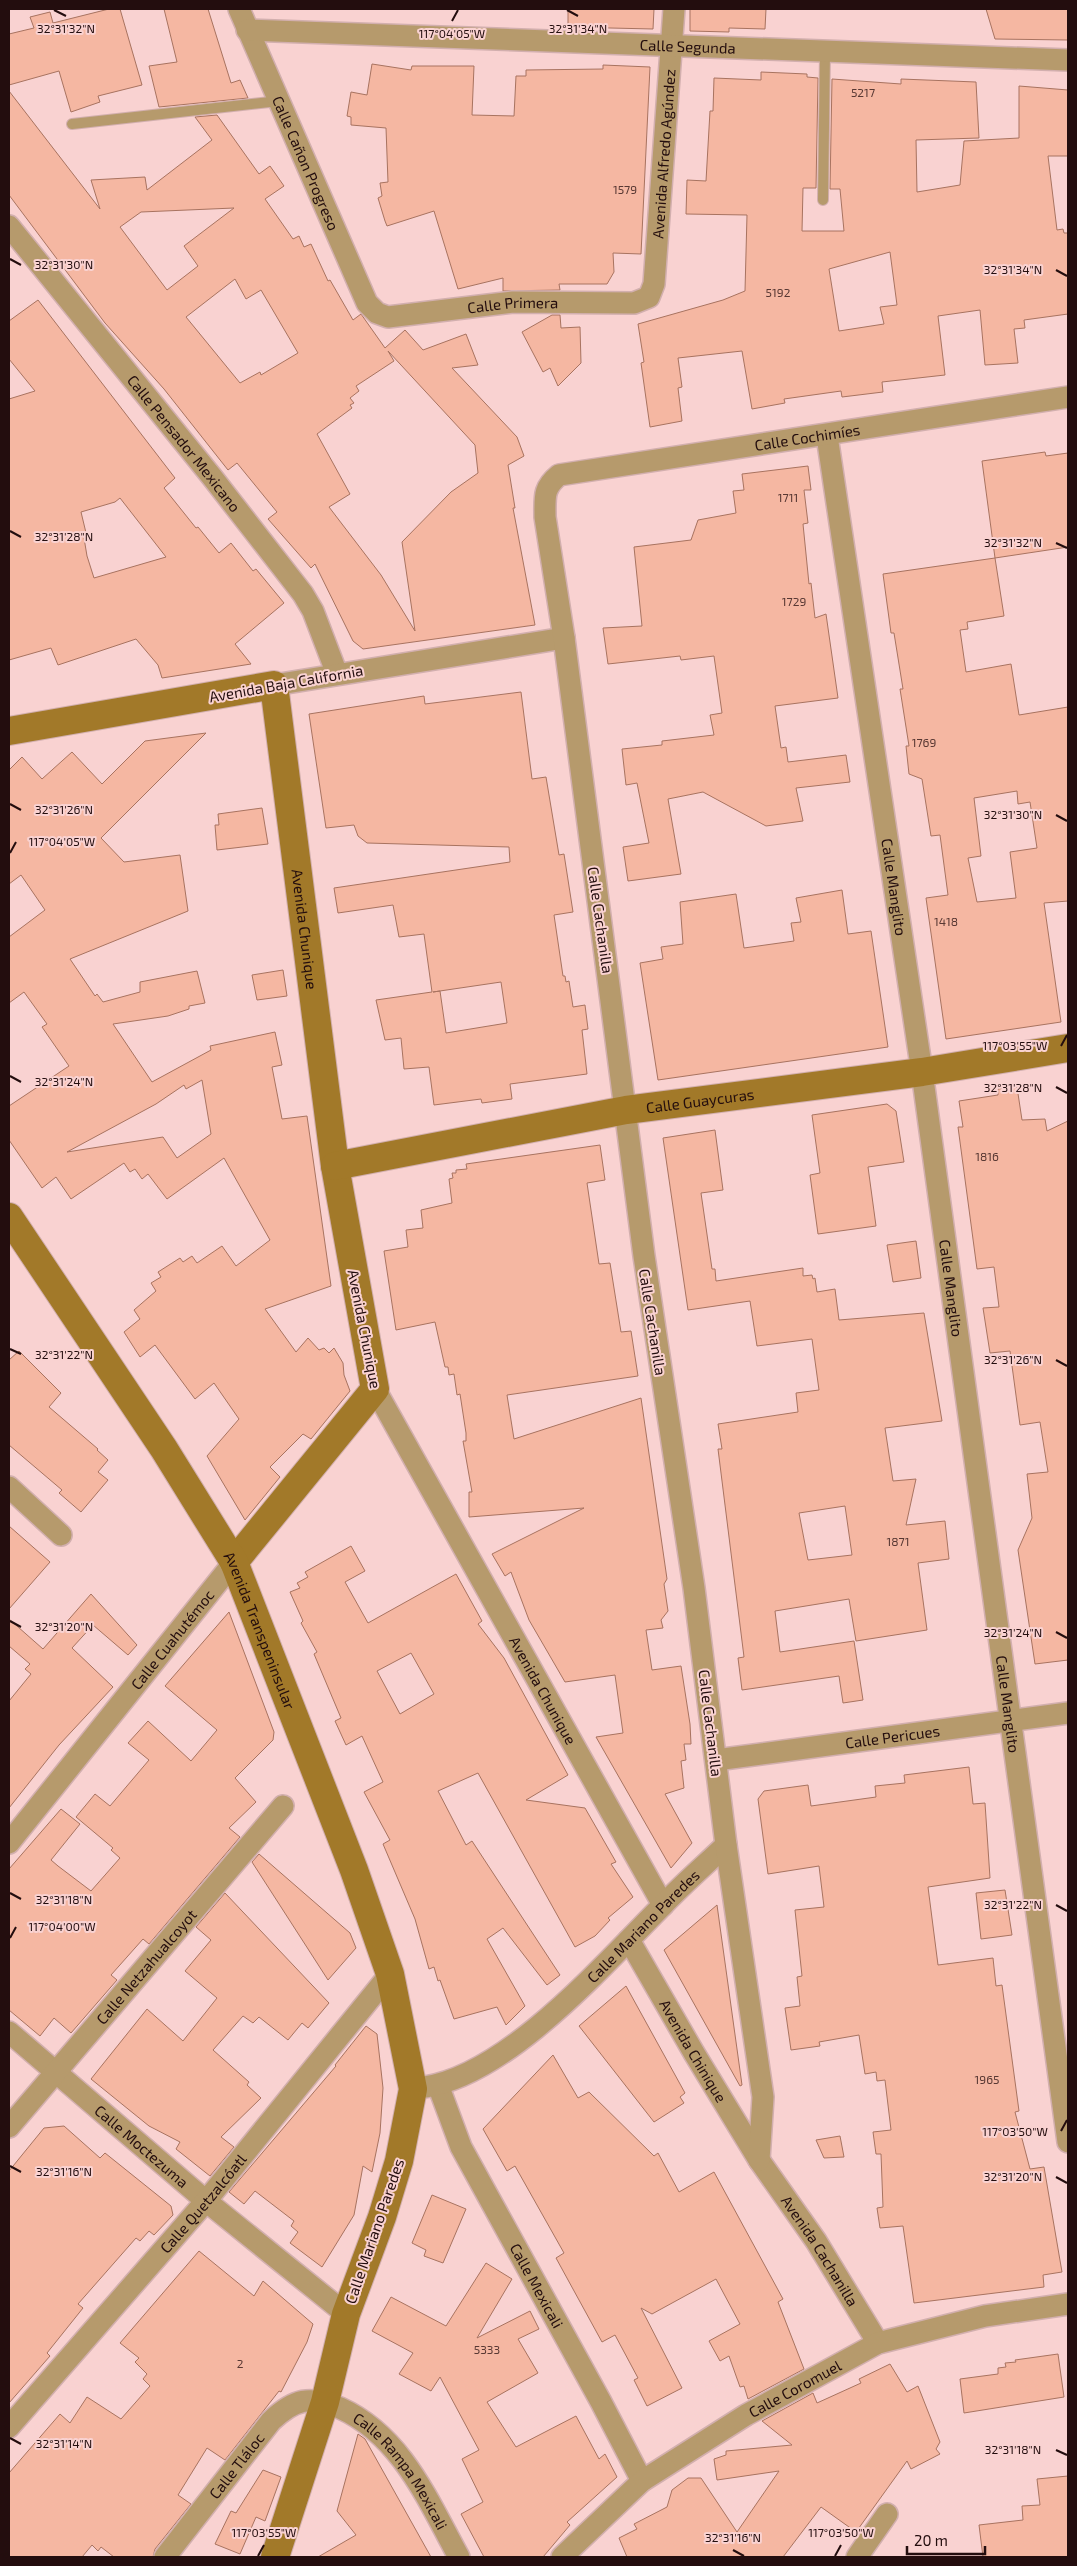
<svg xmlns="http://www.w3.org/2000/svg" width="1077" height="2566" font-family="'Exo 2',sans-serif">
<rect width="100%" height="100%" fill="#f9d2d1"/>
<!-- building -->
<path fill="#f5b7a2" stroke="#a87360" fill-rule="evenodd" d="M109,9h11l22,76 -44,11 2,6 -29,10 -12,-41 -50,14v-51l25,-6 -4,-11 20,-5 3,11z
M164,9h44l23,74 9,-3 8,18 -89,9 -10,-41 28,-4z
M568,9h86l-1,20 -85,-2z
M690,9h76l-1,20 -36,-1v4l-39,-1z
M986,9h82v31l-73,-1z
M372,64l39,6 1,-4h62l-2,49 42,1 2,-40h10v-6l77,-1v-4l47,2 -9,187 -28,-1 1,19 -7,12h-48l1,6 -57,1v-13l-45,11 -24,-78 -47,15 -2,-5 -7,-23 4,-2 -2,-13 8,-1 -2,-54 -35,-3v-8l-4,-1 4,-24 16,3z
M761,72l46,2v3l11,1 -2,110h-13l-1,43h42l-4,-42h-10l2,-110 69,5v-5l75,3 3,56 -63,2 1,52 43,-7 4,-44 55,-3v-52l49,4v66h-20l9,74 6,-1 1,4h4v81l-44,6 1,8 -11,1 4,34 -33,2 -5,-55 -42,6 7,59 -63,7 1,10 -41,5 -1,-6 -57,8 1,4 -33,6 -10,-58 -64,7 4,29 -4,1 4,33 -32,6 -9,-64 3,-1 -6,-38 85,-24 22,-9 2,-76 -61,-1 1,-34 19,1 4,-70h3l1,-33 47,2zM890,252l7,53 -17,2 4,17 -45,7 -10,-62z
M9,91l91,118 -9,-29 54,-3 2,13 65,-50 -17,-23 22,-2 42,59 11,-8 14,20 -19,13 28,40 6,-3 5,11 7,-3 17,37 2,-1 23,40 8,-6 24,34 20,-18 18,20 43,-16 12,31 -26,3 65,69 7,19 -16,9 7,43h-2l22,117 -172,24 -10,-8 -38,-77 -4,4 -43,-49 9,-7 -40,-49 -9,7 -64,-81 -59,-66 -96,-128zM234,208l-50,38 14,20 -31,24 -47,-63 21,-15zM235,279l11,20 15,-9 37,63 -37,22 -1,-3 -20,11 -54,-66zM388,351l87,94 3,28 -27,19 -49,50 13,89 -34,-56 -52,-68 21,-13 -33,-60 35,-26 -2,-3 4,-2 -4,-5 9,-7 -3,-5 38,-25z
M38,300l137,178 -11,10 32,40 2,-1 21,26 12,-10 22,28 3,-2 28,34 -49,41 16,20 -89,14 -4,-13 -22,-26 -78,26 -7,-17 -42,12v-261l26,-8 -26,-32v-38zM120,498l46,59 -72,21 -7,-22 -3,-18 3,-1 -6,-25 34,-10z
M552,315h8l1,13 19,-1 1,36 -23,23 -8,-18 -7,4 -21,-40z
M1045,452l1,4 22,-3v94l-73,11 -13,-97z
M808,466l3,24h-7l4,33 -5,1 6,60 2,-1 4,35 11,-4 12,84 -63,8 6,42 5,-1 2,15 58,-7 4,27 -54,6 7,33 -37,5 -63,-34 -35,7 13,75 -53,7 -5,-34 26,-4 -12,-60 -11,2 -4,-36 40,-4v-4l52,-6 -4,-20 12,-2 -8,-57 -33,4 -1,-4 -72,8 -5,-36 39,-2 -8,-79 57,-7 7,-20 38,-7 -3,-22 11,-1 -2,-16z
M995,558l9,58 -37,6 1,7 -8,1 6,42 45,-8 8,51 49,-8v194l-24,2 17,119 -115,17 -20,-141 22,-3 -8,-60 -9,1 -9,-57 -13,-5 -3,-28h3l-9,-57h3l-9,-56h-3l-8,-59zM1017,791l1,13 12,-2 7,46 -27,4 6,46 -39,4 -9,-44 13,-2 -7,-58z
M521,692l11,87 14,-2 13,78 5,-1 9,58 -19,3 9,61h2l1,6 3,-1 4,26 12,-2 3,24 -6,1 5,44 -77,10 2,15 -30,4 -1,-4 -47,6 -5,-38 -25,2 -3,-31 -16,2 -9,-40 56,-8 -8,-58 -25,3 -6,-32 -55,8 -4,-25 176,-26 -1,-15 -142,-4 -9,-7 -4,-11 -28,3 -17,-114 115,-18 1,8zM501,982l6,41 -61,10 -6,-42 -7,1z
M206,733l-105,105 23,24 56,-7 8,56 -118,48 25,37 2,-2 6,8 37,-10v-10l57,-11 8,32 -16,3v3l-21,7 -55,8 39,58 59,-32 -1,-4 65,-14 7,33 -10,2 10,52 25,-3 24,170 -66,23 31,43 12,-14 11,12 5,-2 5,5 5,-5 9,15 1,12 6,16 -39,48 -8,-5 -33,33 10,10 -35,43 -38,-64 32,-37 -25,-36 -19,16 -40,-54 -15,12 -16,-25 16,-13 -6,-9 22,-19 -5,-8 10,-6 -3,-5 22,-14 3,4 9,-6 5,7 25,-17 14,20 34,-26 -46,-82 -57,41 -19,-25 -6,5 -7,-10 -5,3 -6,-9 -53,36 -15,-22 -14,11 -33,-48v-34l60,-40 -27,-39 5,-3 -23,-32 -15,11v-66l36,-27 -24,-35 -12,9v-114l13,-13 20,22 30,-27 30,32 43,-43zM202,1080l9,54 -34,24 -14,-21 -96,15 89,-48 28,-19 2,4z
M262,808l6,36 -51,6 -2,-25h4l-1,-11z
M842,890l6,44 23,-3 17,116 -230,33 -18,-117 23,-4 -2,-12 22,-3 -3,-42 56,-8 8,54 50,-7 -3,-18 10,-1 -5,-24z
M283,970l4,26 -30,4 -5,-25z
M1017,1087l5,33 23,-1 2,12 21,-10v539l-33,4 -17,-114 14,-32 -5,-44 21,-2 -8,-50 -20,3 -10,-74 -20,2 -7,-45 16,-1 -5,-40 -17,2 -19,-142h5l-4,-26 39,-6v-6z
M887,1104l9,7 8,51 -36,5 8,59 -58,8 -8,-59 10,-2 -8,-58z
M715,1130l8,60 -22,3 11,76h3l1,12 87,-13v8l9,-1 1,4 2,-1 2,14 18,-3 4,31 85,-7 18,108 -57,7 8,53 23,-2 -10,46 39,-4 4,38 -31,4 9,67 -71,11 -7,-42 -74,12 5,41 74,-11 9,59 -20,3 -4,-27 -97,14 -4,-32 6,-1 -26,-208h4l-4,-25 80,-12 -2,-19 23,-3 -7,-51 -55,7 -7,-45 -62,9 -25,-172zM845,1506l7,49 -44,5 -9,-47z
M600,1145l5,35 -18,3 12,81 11,-1 11,69 10,-1 7,45 -131,19 7,44 127,-41 26,181 -3,5 4,27 -7,9 2,8 -17,2 6,40 29,-4 9,58 1,20h-7l2,16 -5,1 3,27 -19,6 27,49 -21,25 -75,-131 27,-4 -8,-58 -50,7 -36,-62 -18,-48 -6,4 -13,-22 92,-46 -115,9v-25h3l-9,-51h3v-8l-6,-39 -3,1 -3,-21 -5,1 -1,-8h-3l-10,-45 -39,8 -12,-79 24,-4 -2,-17 17,-2 -2,-18 31,-7 -3,-24 4,-1 -1,-5h4v-3l11,-1 -1,-5z
M916,1241l5,37 -28,4 -6,-37z
M19,1351l42,42 -12,14 49,42 -1,1 11,10 -10,12 10,8 -27,32 -22,-19 3,-3 -53,-45v-85z
M9,1526l41,36 -41,47z
M351,1546l14,25 -20,11 23,41 88,-49 26,47 -4,3 26,34 64,117 -42,25 59,8 31,54 -5,2 22,33 -25,21 2,2 -15,16 -20,11 -97,-174 -40,18 28,54 6,-4 88,134 -13,10 -44,-57 -16,11 38,67 -19,19 -9,-18 -43,12 -14,-39 -2,1 -4,-14 -5,2 -14,-50 -32,-75 7,-4 -26,-48 19,-10 -21,-46 -16,9 -11,-24 6,-3 -27,-64 3,-2 -16,-29 2,-2 -13,-29 10,-4 -3,-5 11,-6 -3,-5zM411,1653l23,41 -34,20 -23,-43z
M91,1594l46,51 -9,10 -35,-30 -21,23 41,39 -54,58 -50,63v-107l22,-27 -6,-5 5,-5 -21,-18v-27l34,30z
M229,1612l45,120 -1,8 -38,38 21,24 -27,26 11,9 -91,107 -6,-5 -32,36 6,5 -46,53 -17,-15 -14,18 -31,-26v-141l52,-60 19,15 -29,36 7,6 33,25 29,-33 -9,-8 2,-2 -37,-31 19,-23 15,12 39,-46 -21,-17 20,-22 43,40 26,-31 -52,-44z
M969,1767l4,37 12,-1 5,75 -62,9 10,78 55,-7 3,28 6,-1 17,126 -4,1 15,57 14,-2 18,105 -19,3 1,12 -130,16 -11,-77 -23,2 -3,-20 6,-1 -2,-53h-5l-3,-22 18,-2 -6,-50 -8,1 -1,-9 -11,2 -6,-39 -40,7 1,4 -29,4 -6,-42 15,-2 -3,-29 5,-1 -7,-66 29,-3 -5,-41 -51,8 -10,-75 6,-8 44,-6 3,21 65,-9 -1,-11 30,-3 -1,-8z
M259,1854l91,79 6,15 -28,32 -76,-118z
M1005,1890l7,45 -31,4 -5,-46z
M225,1893l104,110 -21,25 -6,-5 -14,17 -29,-23 -6,6 -10,-7 -30,34 36,32 -2,3 14,13 -40,39 13,10 -24,29 -34,-27 4,-7 -31,-16 -58,-47 56,-70 36,32 34,-43 -32,-27 26,-31 -15,-13z
M717,1905l25,180 -2,1 -76,-136z
M626,1986l59,107 -5,4 4,6 -30,19 -75,-96z
M366,2026l11,8 6,54 -3,45 -8,39 -9,-6 -9,49 -32,52 -32,-24 8,-11 -7,-6 3,-5 -39,-30 -11,13 -15,-12 107,-126 -1,-1z
M553,2055l25,43 11,-6 65,64 4,-3 21,39 35,-20 69,127 -5,3 26,67 -56,30 -4,-13 -4,1 -11,-31 -9,5 -11,-20 31,-17 -24,-45 -64,35 -11,-6 41,80 -35,18 -13,-26 4,-2 -23,-43 -13,7 -46,-84 8,-5 -49,-87 -8,5 -24,-42z
M64,2126l36,32 5,-5 66,53 2,9 -19,20 -5,-4 -9,10 -4,-3 -58,66 5,4 -36,45 3,3 -41,47v-232l35,-43z
M840,2136l4,21 -20,1 -8,-18z
M432,2195l34,14 -23,54 -19,-7 2,-6 -14,-7z
M199,2251l55,45 9,-15 50,43 -6,18 -26,50 -2,-1 -54,69 -18,-12 -29,47 13,9 -36,45 -2,8h-39l-13,-10 -3,4 -6,-6 -10,12h-73v-84l51,-59 10,9 17,-26 34,22 29,-33 -7,-7 4,-5 -12,-12 4,-4 -19,-15z
M486,2263l26,16 -35,59 53,-27 9,18 -21,10 20,34 -51,29 29,45 60,-31 23,43 6,-5 12,23 -50,45 3,3 -27,32h-59l-23,-43 22,-12 -21,-43 17,-9 -39,-73 -9,14 -32,-17 14,-21 -41,-22 19,-34 55,29z
M1058,2354l6,43 -100,16 -4,-34 38,-5v-6l8,-1 -1,-4 11,-1 -1,-2z
M890,2364l17,28 11,-6 22,56 -4,7 4,5 -29,15 -4,-8 -51,71 -35,-25 -38,50h-156l-8,-19 18,-9 -3,-5 33,-17 5,-17 16,-12h13l36,54 42,-61 -62,9 -3,-21 12,-4v-4l66,-6 -30,-24 51,-28 4,10 44,-20 -2,-4z
M358,2434l7,5 66,118h-113l38,-22 -19,-24z
M263,2470l18,7 -16,44 -9,-4 -16,37 -25,-10 16,-33 5,2z
M1068,2476v81h-85l-4,-32 44,-5 -1,-14 18,-1 -3,-26z"/>
<g fill="none" stroke-linecap="round" stroke-linejoin="round">
<!-- lane casing -->
<g stroke="#d2afae" stroke-width="12">
<path id="lane" d="M72,124l207,-23
M823,200l2,-148"/>
</g>
<!-- street casing -->
<g stroke="#d2afae" stroke-width="24">
<g id="street">
<path id="s1" d="M239,9l128,294 10,10 11,4 125,-15 121,1 15,-6 5,-13 20,-275"/>
<path id="s2" d="M247,30l821,30"/>
<path id="s3" d="M9,226l203,251 91,117 10,17 24,63"/>
<path id="s4" d="M827,436l95,636 146,1070"/>
<path d="M274,685l290,-47"/>
<path id="s5" d="M375,1389l288,516"/>
<path d="M9,1487l52,48"/>
<path id="s6" d="M716,1760l352,-47"/>
<path id="s7" d="M9,1843l225,-281"/>
<path id="s8" d="M629,1940l65,113 65,107 57,81 62,102"/>
<path id="s9" d="M9,2032l197,169 140,113"/>
<path id="s10" d="M438,2085l23,62 140,255 41,79"/>
<path id="s11" d="M425,2087c84,-13 179,-123 238,-182 20,-21 42,-40 63,-60"/>
<path id="s12" d="M9,2127l274,-321"/>
<path id="s13" d="M759,2160l4,-63 -37,-252 -32,-257 -50,-332 -80,-618 -19,-121c0,-20 -2,-29 14,-42l509,-78"/>
<path id="s14" d="M9,2427l197,-226 184,-227"/>
<path id="s15" d="M165,2557l106,-136c23,-22 39,-26 69,-13 62,28 88,93 119,149"/>
<path id="s16" d="M562,2557l80,-76 104,-66 132,-72 107,-27 83,-12"/>
<path d="M857,2557l30,-43"/>
</g>
</g>
<!-- secondary casing -->
<g stroke="#d2afae" stroke-width="30">
<g id="secondary">
<path id="s17" d="M9,731l265,-46 61,481 40,223 -141,173"/>
<path id="s18" d="M335,1166l291,-56 296,-38 146,-24"/>
<path id="s19" d="M9,1217l155,232 70,113 120,308 36,104 23,115 -14,72 -17,56 -36,97 -21,88 -50,155"/>
</g>
</g>
<!-- lane -->
<use href="#lane" stroke="#b69a6c" stroke-width="10"/>
<!-- street -->
<use href="#street" stroke="#b69a6c" stroke-width="21"/>
<!-- secondary -->
<use href="#secondary" stroke="#a27929" stroke-width="28"/>
</g>
<!-- ticks -->
<path fill="none" stroke="#230d0e" stroke-width="2" d="M54,10l12,6M567,10l11,6M452,21l6,-11M10,259l11,6M1056,270l11,6M10,531l11,6M1056,543l11,5M10,804l11,6M1056,815l11,6M10,853l6,-11M1061,1046l6,-11M10,1076l11,6M1056,1087l11,6M10,1349l11,5M1056,1360l11,6M10,1621l11,6M1056,1632l11,6M10,1893l11,6M1056,1905l11,6M10,1938l6,-11M1061,2131l6,-11M10,2166l11,6M1056,2177l11,6M10,2438l11,6M1056,2450l11,5M733,2550l11,6M258,2556l6,-11M835,2556l6,-11"/>
<g text-anchor="middle" dominant-baseline="central" stroke-width="4" stroke-linejoin="round" paint-order="stroke">
<!-- number labels -->
<g font-size="12" fill="#583833">
<text x="863" y="92">5217</text>
<text x="625" y="189">1579</text>
<text x="778" y="292">5192</text>
<text x="788" y="497">1711</text>
<text x="794" y="601">1729</text>
<text x="924" y="742">1769</text>
<text x="946" y="921">1418</text>
<text x="987" y="1156">1816</text>
<text x="898" y="1541">1871</text>
<text x="987" y="2079">1965</text>
<text x="487" y="2349">5333</text>
<text x="240" y="2363">2</text>
</g>
<!-- street labels -->
<g font-size="15" fill="#230d0e" stroke="#f9d2d1">
<text stroke="none"><textPath href="#s2" startOffset="441">Calle Segunda</textPath></text>
<text stroke="none"><textPath href="#s1" startOffset="754">Avenida Alfredo Agúndez</textPath></text>
<text stroke="none"><textPath href="#s1" startOffset="168">Calle Cañon Progreso</textPath></text>
<text stroke="none"><textPath href="#s1" startOffset="472">Calle Primera</textPath></text>
<text stroke="none"><textPath href="#s13" startOffset="1956">Calle Cochimíes</textPath></text>
<text stroke="none"><textPath href="#s3" startOffset="279">Calle Pensador Mexicano</textPath></text>
<text transform="translate(286 683) rotate(-10)">Avenida Baja California</text>
<text stroke="none"><textPath href="#s4" startOffset="456">Calle Manglito</textPath></text>
<text transform="translate(601 920) rotate(82)">Calle Cachanilla</text>
<text stroke="none"><textPath href="#s17" startOffset="515">Avenida Chunique</textPath></text>
<text stroke="none"><textPath href="#s18" startOffset="371">Calle Guaycuras</textPath></text>
<text stroke="none"><textPath href="#s4" startOffset="861">Calle Manglito</textPath></text>
<text transform="translate(653 1322) rotate(81)">Calle Cachanilla</text>
<text transform="translate(365 1329) rotate(79)">Avenida Chunique</text>
<text stroke="none"><textPath href="#s19" startOffset="485">Avenida Transpeninsular</textPath></text>
<text stroke="none"><textPath href="#s7" startOffset="261">Calle Cuahutémoc</textPath></text>
<text stroke="none"><textPath href="#s5" startOffset="345">Avenida Chunique</textPath></text>
<text stroke="none"><textPath href="#s4" startOffset="1281">Calle Manglito</textPath></text>
<text transform="translate(711 1723) rotate(83)">Calle Cachanilla</text>
<text stroke="none"><textPath href="#s6" startOffset="178">Calle Pericues</textPath></text>
<text stroke="none"><textPath href="#s11" startOffset="275">Calle Mariano Paredes</textPath></text>
<text stroke="none"><textPath href="#s12" startOffset="211">Calle Netzahualcoyot</textPath></text>
<text stroke="none"><textPath href="#s8" startOffset="128">Avenida Chinique</textPath></text>
<text stroke="none"><textPath href="#s9" startOffset="175">Calle Moctezuma</textPath></text>
<text stroke="none"><textPath href="#s14" startOffset="296">Calle Quetzalcóatl</textPath></text>
<text transform="translate(374 2231) rotate(-71)">Calle Mariano Paredes</text>
<text stroke="none"><textPath href="#s8" startOffset="365">Avenida Cachanilla</textPath></text>
<text stroke="none"><textPath href="#s10" startOffset="224">Calle Mexicali</textPath></text>
<text stroke="none"><textPath href="#s16" startOffset="289">Calle Coromuel</textPath></text>
<text stroke="none"><textPath href="#s15" startOffset="116">Calle Tláloc</textPath></text>
<text stroke="none"><textPath href="#s15" startOffset="338">Calle Rampa Mexicali</textPath></text>
</g>
</g>
<g font-size="12" text-anchor="middle" fill="#230d0e" stroke="#f9d2d1" stroke-width="4" stroke-linejoin="round" paint-order="stroke">
<text x="66" y="33">32°31'32"N</text>
<text x="578" y="33">32°31'34"N</text>
<text x="452" y="38">117°04'05"W</text>
<text x="64" y="269">32°31'30"N</text>
<text x="1013" y="274">32°31'34"N</text>
<text x="64" y="541">32°31'28"N</text>
<text x="1013" y="547">32°31'32"N</text>
<text x="64" y="814">32°31'26"N</text>
<text x="1013" y="819">32°31'30"N</text>
<text x="62" y="846">117°04'05"W</text>
<text x="1015" y="1050">117°03'55"W</text>
<text x="64" y="1086">32°31'24"N</text>
<text x="1013" y="1092">32°31'28"N</text>
<text x="64" y="1359">32°31'22"N</text>
<text x="1013" y="1364">32°31'26"N</text>
<text x="64" y="1631">32°31'20"N</text>
<text x="1013" y="1637">32°31'24"N</text>
<text x="64" y="1904">32°31'18"N</text>
<text x="1013" y="1909">32°31'22"N</text>
<text x="62" y="1931">117°04'00"W</text>
<text x="1015" y="2136">117°03'50"W</text>
<text x="64" y="2176">32°31'16"N</text>
<text x="1013" y="2181">32°31'20"N</text>
<text x="64" y="2448">32°31'14"N</text>
<text x="1013" y="2454">32°31'18"N</text>
<text x="264" y="2537">117°03'55"W</text>
<text x="841" y="2537">117°03'50"W</text>
<text x="733" y="2542">32°31'16"N</text>
</g>
<!-- border -->
<rect width="1077" height="2566" fill="none" stroke="#230d0e" stroke-width="20"/>
<!-- scale -->
<path d="M907 2546v8h78v-8" fill="none" stroke="#230d0e" stroke-width="2.5"/>
<text x="914" y="2546" font-size="15" fill="#230d0e" stroke="#f9d2d1" stroke-width="4" paint-order="stroke">20 m</text>
</svg>
